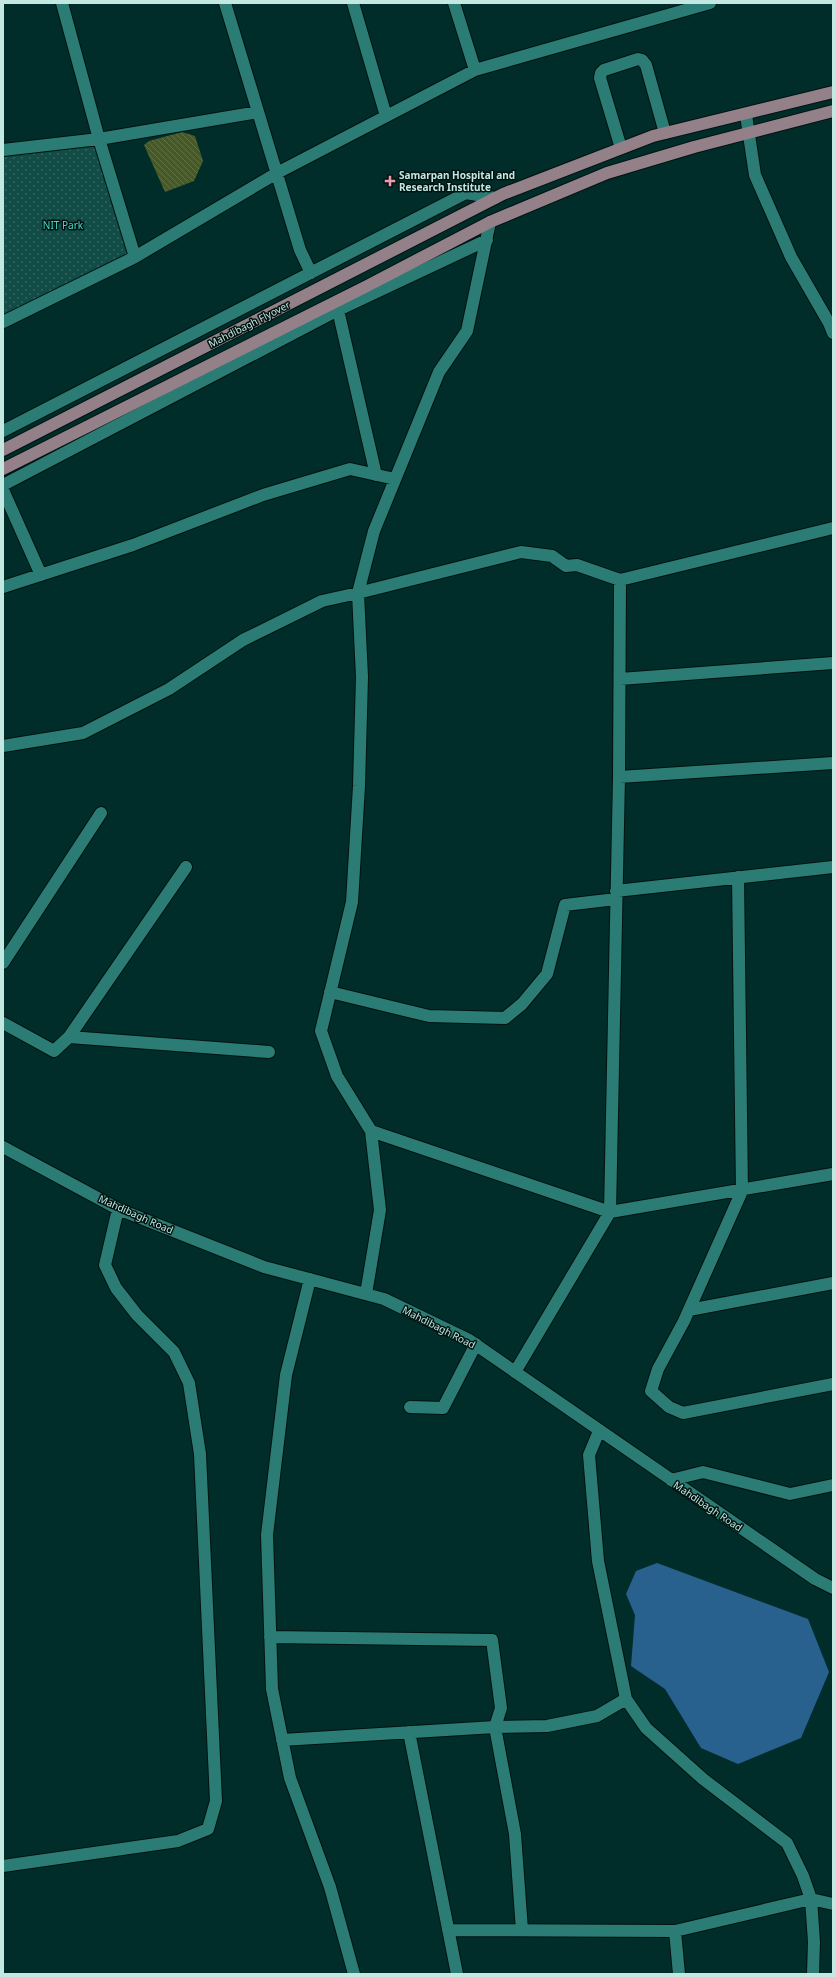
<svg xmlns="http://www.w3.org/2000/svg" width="836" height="1977" font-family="'Noto Sans',sans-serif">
<defs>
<pattern id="park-dots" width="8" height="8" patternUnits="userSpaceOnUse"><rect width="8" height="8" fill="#124c46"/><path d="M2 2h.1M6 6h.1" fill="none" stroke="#336660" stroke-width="1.8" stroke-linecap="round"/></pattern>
<pattern id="building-back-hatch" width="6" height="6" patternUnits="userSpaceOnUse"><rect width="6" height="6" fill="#475926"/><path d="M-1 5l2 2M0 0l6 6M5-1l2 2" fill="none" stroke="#607145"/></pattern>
</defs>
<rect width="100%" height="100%" fill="#002d29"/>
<!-- park -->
<path fill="url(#park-dots)" d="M99,139l36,118 -132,65v-172z"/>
<!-- water -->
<path fill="#29618e" d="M657,1563l151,56 21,53 -28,66 -63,26 -37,-16 -36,-59 -34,-23 4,-51 -9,-21 10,-23z"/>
<!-- building -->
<path fill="url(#building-back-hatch)" d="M182,132l13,4 8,25 -9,20 -29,11 -21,-47 5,-4z"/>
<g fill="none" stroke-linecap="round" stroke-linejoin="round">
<!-- minor casing -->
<g stroke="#001310" stroke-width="14">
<path id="minor" d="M225,3l75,247 11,23
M353,3l33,113
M454,3l21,67
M746,115l9,60 36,82 38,66 4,10
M621,148l-21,-70 1,-5 3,-3 34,-11 4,1 4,5 19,68
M3,150l96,-11 159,-27
M135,257l142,-84 198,-103 235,-67
M338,310l38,165
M3,322l132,-65 -36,-118 -37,-136
M3,431l463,-238 29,5
M3,485l335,-175 149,-70
M3,490l38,85
M833,528l-213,52 -1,197 -9,435 223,-38
M3,587l130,-42 130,-50 87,-26 45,10
M620,679l213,-16
M3,746l80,-13 86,-44 74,-49 79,-39 36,-8 16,-62 65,-159 28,-41 23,-109
M619,777l214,-14
M738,877l4,314 -58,130 -26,48 -7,22 18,16 14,6 150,-29
M616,891l217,-24
M3,963l98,-150
M330,992l99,24 76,2 17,-14 25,-30 18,-69 51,-6
M3,1023l51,28 15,-14 117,-170
M69,1037l200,15
M371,1131l-34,-55 -16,-45 31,-129 7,-116 3,-109 -4,-84 163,-41 31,4 14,10 11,-1 43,15
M3,1147l115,62 146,58 120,32 85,41 346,239 18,9
M310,1279l-24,96 -19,160 5,154 18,89 40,109 24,87
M366,1294l14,-84 -9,-79 239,81 -95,160
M689,1310l144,-27
M410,1407l33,1 33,-64
M671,1480l32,-8 87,22 43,-9
M270,1637l222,3 9,68 -6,19 20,107 7,96
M626,1699l20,29 57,51 84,64 16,33 8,23 3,43 -1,32
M409,1732l48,242
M282,1740l213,-13 52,-1 50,-10 29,-17 -28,-138 -9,-106 10,-24
M3,1866l175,-25 30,-12 8,-28 -16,-347 -11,-71 -15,-31 -37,-37 -21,-27 -11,-23 13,-56
M448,1930l227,1 4,43
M675,1931l136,-32 22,5"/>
</g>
<!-- major casing -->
<g stroke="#001310" stroke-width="14">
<path id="major" d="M3,450l500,-256 150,-58 180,-44
M3,469l364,-183 123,-64 117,-49 87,-26 139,-36"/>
</g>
<!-- minor -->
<use href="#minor" stroke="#2a7c74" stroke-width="12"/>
<!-- major -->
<use href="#major" stroke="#948089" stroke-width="12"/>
</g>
<!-- markers -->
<path fill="#f29aad" stroke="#001310" stroke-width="1.5" d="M388 175h4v4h4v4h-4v4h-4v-4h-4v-4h4z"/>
<g text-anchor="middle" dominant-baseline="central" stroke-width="3" stroke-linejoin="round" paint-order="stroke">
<!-- poi labels -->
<g font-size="10" font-weight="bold" fill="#c3e8e2" stroke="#001310" text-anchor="start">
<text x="399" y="175">Samarpan Hospital and<tspan x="399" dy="12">Research Institute</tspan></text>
</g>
<!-- park labels -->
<g font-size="10" fill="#48dacc" stroke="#001310">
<text x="63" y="225">NIT Park</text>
</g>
<!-- street labels -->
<g font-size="10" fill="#c3e8e2" stroke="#001310">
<text transform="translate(249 324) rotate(-27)">Mahdibagh Flyover</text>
<text transform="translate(136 1214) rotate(24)">Mahdibagh Road</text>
<text transform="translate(439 1327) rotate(27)">Mahdibagh Road</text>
<text transform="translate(708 1506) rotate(34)">Mahdibagh Road</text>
</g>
</g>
<!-- border -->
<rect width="836" height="1977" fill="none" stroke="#c3e8e2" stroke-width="8"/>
</svg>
